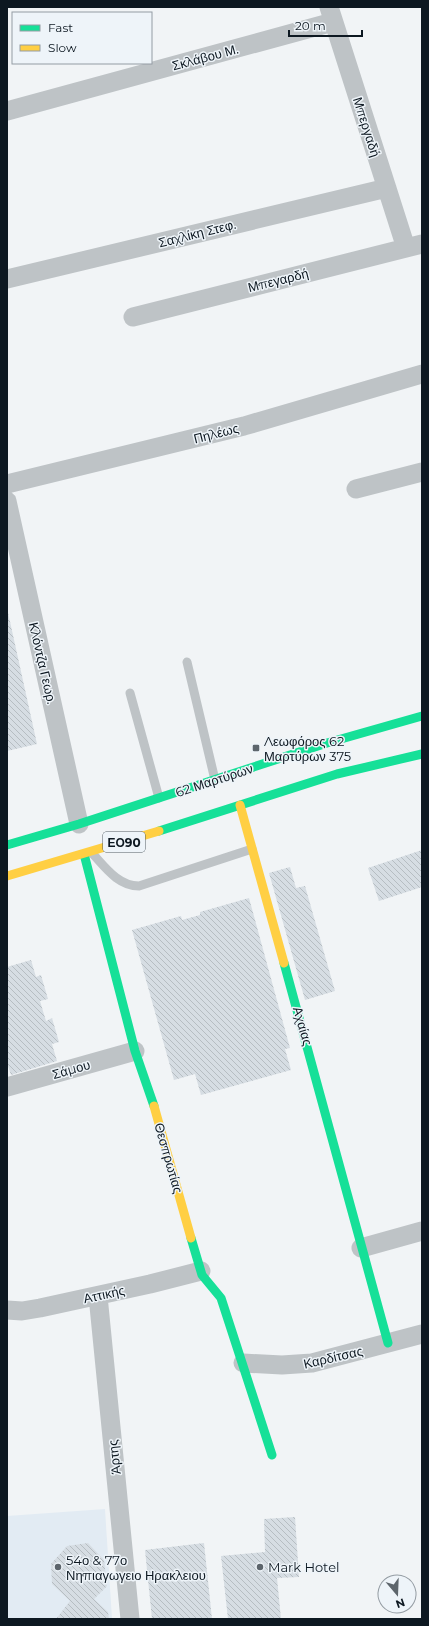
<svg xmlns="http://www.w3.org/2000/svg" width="429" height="1626" font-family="Montserrat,sans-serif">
<defs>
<pattern id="building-back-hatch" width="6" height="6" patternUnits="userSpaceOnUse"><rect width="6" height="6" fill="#d6dde3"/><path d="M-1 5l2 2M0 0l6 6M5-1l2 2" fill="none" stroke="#b6bdc2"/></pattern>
</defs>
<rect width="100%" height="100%" fill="#f1f4f6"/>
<!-- built -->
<path fill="#e2ebf3" d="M105,1509l7,110h-105v-103z"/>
<!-- building -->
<path fill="url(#building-back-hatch)" d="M7,608l30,136 -30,7z
M422,850v37l-43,14 -11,-33z
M290,867l6,21 9,-2 30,105 -30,9 -36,-127z
M249,898l41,150 -5,1 6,21 -90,25 -6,-21 -21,6 -42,-150 49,-14 1,4 18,-5v-3z
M31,960l5,17 5,-2 7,24 -8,2 6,20 6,-3 7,24 -7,2 5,17 -46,14 -4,-12v-96z
M295,1517l4,60 -22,1 4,41h-53l-7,-63 44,-4 -1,-33z
M88,1543l16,17 3,26 -13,13 14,13 1,7h-53l14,-18 -18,-17 -1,-20 16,-18z
M204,1543l8,76h-60l-7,-69z"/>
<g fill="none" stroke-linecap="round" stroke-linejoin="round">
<!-- lane -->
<path stroke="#bec3c6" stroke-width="9" d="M187,662l28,118
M130,693l29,105
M92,853c13,14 26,33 47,33l113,-37"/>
<!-- street -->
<path stroke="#bec3c6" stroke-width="19" d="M329,7l77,241
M7,111l326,-89
M7,279l380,-91
M133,317l289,-73
M7,484l237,-58 178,-52
M356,489l66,-17
M7,501l72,323
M7,1087l128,-36
M361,1248l61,-17
M98,1296l32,323
M7,1310l15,1 18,-3 110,-24 51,-13
M243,1363l39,2 30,-2 110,-29"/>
<!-- fast -->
<path stroke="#16e098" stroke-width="9" d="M159,831l178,-57 85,-20
M7,845l72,-21 248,-81 95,-27
M84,854l51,197 19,55
M284,963l104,380
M191,1238l11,37 19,23 51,157"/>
<!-- slow -->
<path stroke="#ffcf43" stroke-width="9" d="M240,805l44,158
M7,876l152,-45
M154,1106l37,132"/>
</g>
<!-- markers -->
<g fill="#5d656c" stroke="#eef4f9" stroke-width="1.5">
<rect x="252" y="744" width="8" height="8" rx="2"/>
<circle cx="58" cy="1567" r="4"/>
<circle cx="260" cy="1567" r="4"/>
</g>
<g text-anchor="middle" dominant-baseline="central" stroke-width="3" stroke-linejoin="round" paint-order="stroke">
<!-- shield labels -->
<rect fill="#eef4f9" stroke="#505a62" stroke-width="1" x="103" y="832" width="42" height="20" rx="3"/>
<g font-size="12" font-weight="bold" fill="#0d1821">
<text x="124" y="842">ΕΟ90</text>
</g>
<!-- street labels -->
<g font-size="13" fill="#0d1821" stroke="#eef4f9">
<text transform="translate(205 57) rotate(-15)">Σκλάβου Μ.</text>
<text transform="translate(367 127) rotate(72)">Μπεργαδή</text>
<text transform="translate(197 233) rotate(-14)">Σαχλίκη Στεφ.</text>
<text transform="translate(278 280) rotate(-14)">Μπεγαρδή</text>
<text transform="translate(216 433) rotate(-14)">Πηλέως</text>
<text transform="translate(43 663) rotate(77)">Κλόντζα Γεωρ.</text>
<text transform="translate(214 780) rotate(-18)">62 Μαρτύρων</text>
<text transform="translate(303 1026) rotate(74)">Αχαίας</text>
<text transform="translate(71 1069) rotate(-16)">Σάμου</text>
<text transform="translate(169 1158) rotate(74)">Θεσπρωτίας</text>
<text transform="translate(104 1294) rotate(-12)">Αττικής</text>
<text transform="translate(333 1357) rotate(-13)">Καρδίτσας</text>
<text transform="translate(114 1457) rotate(-96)">Άρτης</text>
</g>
<!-- poi labels -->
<g font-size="13" fill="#0d1821" stroke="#eef4f9" text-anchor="start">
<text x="264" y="741">Λεωφόρος 62<tspan x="264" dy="15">Μαρτύρων 375</tspan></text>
<text x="66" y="1560">54ο &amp; 77ο<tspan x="66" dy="15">Νηπιαγωγειο Ηρακλειου</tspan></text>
<text x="268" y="1567">Mark Hotel</text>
</g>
</g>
<!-- border -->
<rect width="429" height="1626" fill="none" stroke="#0d1821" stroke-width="16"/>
<!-- legend -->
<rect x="12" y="12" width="140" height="52" fill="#eef4f9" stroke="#949ca3"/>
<rect x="20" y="25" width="20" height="6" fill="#16e098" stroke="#949ca3"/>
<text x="48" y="32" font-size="12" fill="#0d1821">Fast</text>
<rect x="20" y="45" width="20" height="6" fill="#ffcf43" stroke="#949ca3"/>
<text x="48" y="52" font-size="12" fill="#0d1821">Slow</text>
<!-- north arrow -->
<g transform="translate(397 1594) rotate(161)"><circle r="19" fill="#eef4f9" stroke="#949ca3"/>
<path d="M0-3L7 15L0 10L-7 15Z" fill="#5d656c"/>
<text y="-6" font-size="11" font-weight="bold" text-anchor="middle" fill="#0d1821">N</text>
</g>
<!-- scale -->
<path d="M289 30v6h73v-6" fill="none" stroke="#0d1821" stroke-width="2"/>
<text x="295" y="30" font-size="12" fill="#0d1821" stroke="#eef4f9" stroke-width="3" paint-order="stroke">20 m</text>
</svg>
